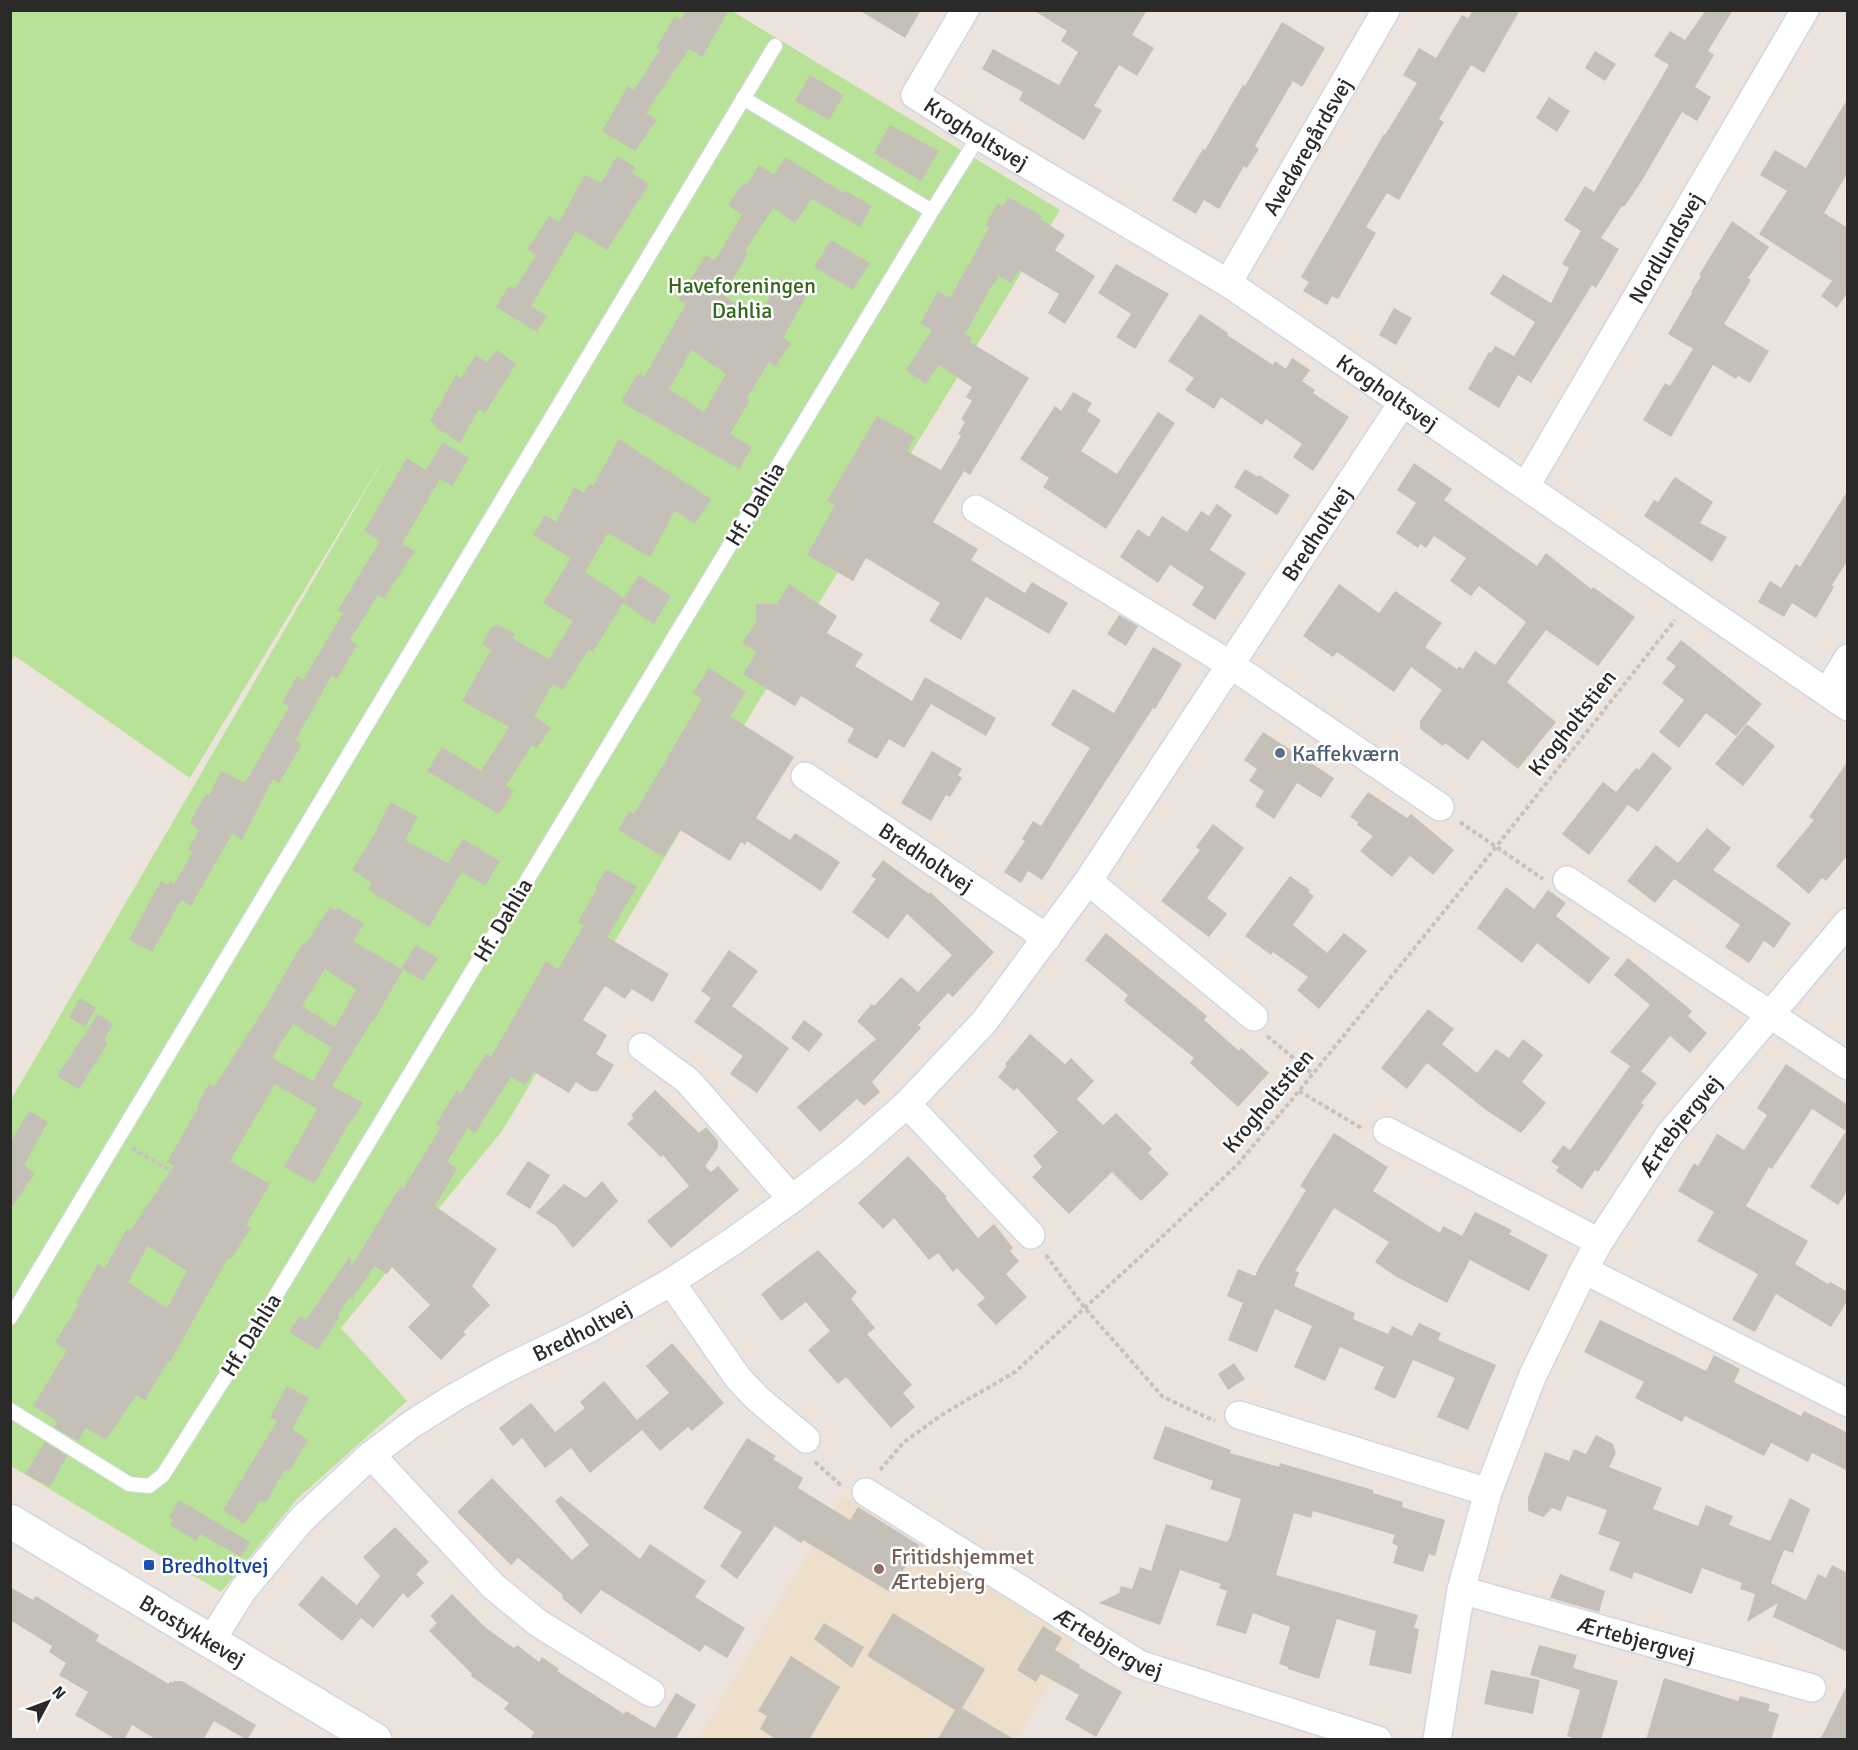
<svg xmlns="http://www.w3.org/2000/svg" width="1858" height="1750" font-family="Signika,sans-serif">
<rect width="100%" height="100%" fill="#ece3dc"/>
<!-- education -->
<path fill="#eddfcb" d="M843,1496l231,146 -58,97 -319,1z"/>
<!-- green -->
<path fill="#b9e299" d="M11,11h721l328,199 -339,553 -219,368 -161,197 66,73 -109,97 -77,94 -210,-126v-366l377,-648 -198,326 -175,-122 -4,5z"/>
<!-- building -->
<path fill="#c4bfb7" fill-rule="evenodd" d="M686,10h43l-27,47 -13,-8 -43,64 11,7 -22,31 -33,-20 26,-45 6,4 26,-40 -4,-2 19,-32 6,3z
M859,10h62l-16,28z
M1033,10h114l-15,25 22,13 -17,28 -18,-11 -25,41 8,4 -18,30 -65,-40 4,-8 -41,-23 11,-20 66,36 19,-33 -17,-11 6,-10z
M1473,10h47l-36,63 -13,-8 -32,54 5,3 -45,78 -12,-7 -21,34 10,6 -38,66 -6,-3 -5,9 -24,-14 6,-9 -8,-5 83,-143 1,1 32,-52 -14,-8 16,-27 17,10 26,-43 6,3z
M1706,10h27l-25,41 6,4 -19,32 16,10 -14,24 -15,-9 -41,70 -17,25 -2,-1 -21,32 18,11 -23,39 -4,-3 -61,98 -13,-8 -19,33 -31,-19 21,-37 2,1 4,-7 19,10 21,-34 -45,-28 13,-20 48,29 18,-35 -7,-4 19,-33 -17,-11 21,-34 9,6 75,-127 -15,-9 16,-25 15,9z
M1282,22l43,26 -23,39 -9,-6 -38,65 4,3 -12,19 -3,-2 -25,43 -15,-9 -8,14 -24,-14 31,-51 2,1 38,-65 2,1z
M1595,51l21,13 -11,17 -20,-13z
M810,75l34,20 -15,25 -34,-19z
M1549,97l21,14 -13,21 -21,-14z
M1848,98v74l-24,41 24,15v64l-11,16 -16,-12 11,-15 -73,-47 28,-43 -27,-16 15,-25 31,18z
M890,125l49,26 -18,30 -47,-28z
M617,156l18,11 -3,6 17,11 -42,66 -31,-19 -45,75 16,10 -10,16 -41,-25 13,-22 6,4 21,-34 -9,-5 22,-34 10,6 26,-47 16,8z
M785,157l59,36 2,-2 26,15 -12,21 -48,-28 -17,24 -22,-15 -28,43 3,3 -25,41 34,24 23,-40 27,16 -24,43 8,5 -16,24 -6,-5 -22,36 3,2 -20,34 22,13 -13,22 -118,-67 17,-29 6,4 42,-73 -8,-5 28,-44 9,5 27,-45 -14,-10 15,-22 4,2 12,-20 15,10zM692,350l34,24 -22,38 -35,-23z
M1008,197l34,19 -2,3 25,16 -10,15 40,26 -30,48 -17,-11 11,-19 -40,-24 -8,13 -12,-7 -9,13 -25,45 7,4 -2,4 59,36 -59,97 -6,-4 -31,51 45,27 -7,11 54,33 7,-11 36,21 -19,31 -63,-37 -25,43 -32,-19 11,-18 -74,-45 -13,23 -46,-26 28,-50 -8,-4 50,-85 38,21 -8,14 34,19 20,-34 -3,-2 7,-12 -4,-3 11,-18 -6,-4 6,-10 -33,-22 -13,19 -20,-14 26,-40 -12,-6 18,-33 12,7 39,-70 -4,-3 13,-22 5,3z
M1732,221l37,26 -21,31 3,2 -27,44 45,27 -19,32 -12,-7 -2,3 -23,-14 -42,72 -28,-17 22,-37 5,3 23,-37 -25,-15 24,-41 -1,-1 10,-16 -2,-1z
M831,240l39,23 -17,27 -39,-23z
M1116,264l53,30 -34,55 -19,-12 15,-23 -33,-21z
M1394,308l18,10 -16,27 -17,-10z
M1200,314l28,19 -1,2 46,30 2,-4 11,8 6,-11 18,12 -8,11 13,9 -2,3 36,24 -36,54 -20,-14 9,-13 -36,-25 -4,6 -41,-28 -7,12 -29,-19 9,-12 -26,-17z
M496,350l20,14 -31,49 -6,-4 -19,34 -25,-16 1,-2 -6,-4 26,-46 5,3 15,-23 11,8z
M1073,392l19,11 -5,8 14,9 -20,31 36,23 41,-62 17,11 -69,106 -63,-42 6,-9 -29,-19 35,-53 6,5z
M619,439l92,60 -16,25 -20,-13 -25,46 -42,-24 -23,39 39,26 15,-23 32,21 -17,28 -31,-21 -30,49 -4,-3 -26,41 -10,-6 -19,32 17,12 -14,20 -5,-3 -26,41 8,5 -15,23 -72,-43 15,-24 39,24 28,-44 -47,-26 29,-51 -9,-6 10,-18 3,1 1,-3 19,10 -3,4 37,21 24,-38 -30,-18 28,-45 -38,-23 12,-20 11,7 18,-35 10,6 5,-9 4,2z
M443,442l26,16 -17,28 -26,-16z
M407,458l33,21 -38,65 13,7 -31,47 -6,-3 -28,45 7,5 -20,34 -5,-4 -37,66 7,3 -23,39 -6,-4 -31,61 -10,-6 -41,72 -10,-6 -29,52 -23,-12 32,-59 7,4 2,-3 4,2 19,-32 -5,-3 11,-19 -9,-7 3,-7 13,-22 3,1 12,-24 24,12 44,-76 -7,-4 15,-27 6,4 40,-67 -5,-3 42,-69 -16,-10z
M1414,463l38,26 -8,11 93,66 9,-13 45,36 2,-2 42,30 -37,49 -52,-36 -39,52 49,40 -38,47 -36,-29 -14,20 -23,-17 -2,3 -23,-17v-8l22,-31 -31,-23 -17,25 -57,-40 -4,5 -30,-21 36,-52 40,29 16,-22 47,32 -17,24 32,22 2,-3 4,3 12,-18 20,14 31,-43 -47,-36 -8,10 -21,-15 16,-23 -32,-22 -8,12 -6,-4 -2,4 -22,-15 20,-30 -19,-13z
M1245,469l13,8 1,-2 31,20 -13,20 -43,-28z
M1675,477l38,25 -13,21 27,14 -15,25 -68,-46 10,-16 4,2z
M1848,490v70l-16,25 2,2 -18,31 -24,-15 -8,14 -26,-15 12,-21 11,7 15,-24 4,3z
M1217,504l15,11 -22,35 36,23 -31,47 -23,-15 12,-18 -34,-22 -12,18 -38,-26 18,-28 11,8 13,-21 25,16 14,-21 8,5z
M789,584l48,32 -10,17 36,21 -8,12 57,35 13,-24 71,41 -10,18 -55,-32 -27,44 -15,-9 7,-11 -19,31 -30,-17 7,-13 -53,-33 -6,10 -52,-32 14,-22 -15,-9 14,-21v-18h21z
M1119,615l19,11 -12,20 -19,-12z
M1681,640l81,64 -26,32 -30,-23 -27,35 -20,-16 25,-32 -22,-17 14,-17 -10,-7z
M1153,647l29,17 -27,45 -2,-1 -111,172 -14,-9 -7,12 -17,-11 21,-31 -3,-2 11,-18 8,5 49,-78 -39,-23 22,-36 41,24z
M709,668l37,24 -16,24 64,41 -38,61 34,22 5,-7 45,29 -19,29 -74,-50 -2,4 -4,-3 -11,19 -50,-31 -16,27 -46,-27 11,-19 5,3 68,-115 -9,-6z
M1747,724l28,22 -32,40 -28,-22z
M1263,732l71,46 -13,20 -24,-15 -23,36 -19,-13 9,-15 -15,-10 8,-12 -13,-9z
M932,751l30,18 -4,6 4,3 -12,19 -4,-2 -15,26 -30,-18z
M1653,752l19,16 -34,44 -10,-7 -39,50 -27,-21 41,-52 13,10 20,-24 3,2z
M1848,761v94l-22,26 -4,-3 -13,16 -33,-28 38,-46 -5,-3z
M1368,792l39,26 4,-4 43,36 -21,25 -23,-19 -18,21 -32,-26 13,-15 -16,-11 1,-3 -8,-5z
M391,802l27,15 -13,23 43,23 15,-24 37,22 -15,25 -23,-14 -33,55 -61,-37 4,-7 -20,-13 25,-40 -1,-1z
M1213,824l31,24 -37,50 20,16 -18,23 -48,-36 39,-51 -4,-3z
M1707,828l24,20 -18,22 78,53 -17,25 -10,-7 -15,22 -24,-16 15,-22 -66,-46 -19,24 -28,-22 29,-36 22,18z
M883,860l46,34 1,-2 64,60 -41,45 -5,-4 -30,32 3,3 -49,54 8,10 -16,14 -7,-7 -37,33 -23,-25 79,-68 -19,-18 15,-17 2,2 27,-29 17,15 34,-37 -45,-41 -19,25 -36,-27 24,-33 -5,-3z
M606,869l31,18 -30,50 62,37 -16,28 -21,-13 -7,10 -20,-13 -22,34 24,15 -11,19 18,11 -16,26h-8l-14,-9 -7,11 -35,-21 -9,13 -14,-8 -36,56 -7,-5 -21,34 10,7 -22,37 62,43 -25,37 18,19 -27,27 3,2 -25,26 -33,-33 22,-22 -38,-38 -5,7 -13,-8 -22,33 -2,-2 -12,18 2,1 -22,34 -29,-18 11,-16 6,4 44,-64 1,11 49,-80 3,2 38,-62 -5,-3 21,-34 4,3 25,-39 5,3 55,-96 12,8 26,-44 -6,-3 19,-33 -2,-1z
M1290,876l20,14 -2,2 6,4 -21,29 34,28 17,-20 23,18 -48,58 -22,-19 11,-13 -35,-25 -2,3 -26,-19z
M1506,887l28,22 14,-19 18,13 -10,13 54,42 -21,26 -52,-41 -15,20 -45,-35z
M330,907l6,4 2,-3 26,16 -11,17 50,29 -30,52 -1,-1 -40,65 31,17 -11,18 -1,-1 -37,64 -30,-17 33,-58 -42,-25 -45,77 40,23 -24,41 5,3 -20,31 -3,-1 -58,104 -2,-1 -23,39 -9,-5 -30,45 -20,-12 -8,13 -2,-1 -22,-13 3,-6 -24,-15 34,-56 -12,-8 24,-38 -3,-1 22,-39 7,4 22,-39 3,2 44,-65 -7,-4 32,-56 -2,-1 12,-21 5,3 52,-81 32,-55 5,-8 2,2zM325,969l31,21 -21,37 -33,-21zM293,1024l39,24 -19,33 -37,-21 -3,-4zM148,1246l39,25 -20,37 -39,-26z
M1106,933l101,83 -3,4 35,31 2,-3 28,25 -31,34 -48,-44 4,-5 -70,-57 4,-6 -43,-35z
M416,945l22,13 -15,23 -22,-13z
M729,950l29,21 -26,35 57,42 -32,45 -27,-19 13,-18 -49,-34 17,-24 -10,-7z
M1628,958l64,53 -4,5 19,17 -17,20 -20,-17 -29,35 16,12 -16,20 3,2 -46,67 -3,-2 -13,19 -26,-18 3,-4 -8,-5 12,-17 7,5 60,-84 -20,-14 40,-47 -36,-30z
M80,998l16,10 -11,19 -16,-10z
M1428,1009l26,20 -12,15 35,29 19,-24 13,9 14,-19 20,16 -21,27 24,21 -25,30 -35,-23 -59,-47 -20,26 -26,-21z
M98,1014l15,10 -9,16 4,3 -29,46 -22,-13z
M804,1020l19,14 -14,18 -18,-14z
M1030,1034l35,30 6,-6 23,23 -17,18 26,26 13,-12 36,36 -4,4 21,21 -28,27 -29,-29 -43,42 -37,-37 10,-10 -9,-11 25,-24 -41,-44 -3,3 -16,-14 9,-11 -2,-2z
M1786,1064l62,41v85l-10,15 -28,-18 36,-56 -34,-22 -40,60 -3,-2 -23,39 62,35 -13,23 33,20 2,-2 18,10v8l-17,27 -55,-33 -21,38 -23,-12 26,-46 -61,-33 17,-29 -36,-21 16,-28 4,3 19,-32 27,16 23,-35 -10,-7z
M655,1090l44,43 7,-6 12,14v7l-13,18 6,6 7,-6 21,24 -68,58 -24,-27 42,-35 -26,-31 -2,2 -34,-33 7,-6 -3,-3z
M29,1111l19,11 -24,43 11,8 -25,37v-67z
M1334,1133l54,34 -15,24 67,42 3,-7 19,10 13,-24 37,18 -3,4 39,21 -19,36 -59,-31 -23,43 -52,-27 -20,-14 14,-20 -55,-34 -39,63 4,1 -5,14 61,27 -2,6 35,15 4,-8 20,10 7,-13 22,10 -3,7 58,25 -28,65 -31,-13 18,-39 -42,-18 -18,39 -21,-10 10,-22 -44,-20 -15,34 -31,-14 18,-41 -37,-17 -18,43 -29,-12 15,-37 -16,-7 11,-27 17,7 5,-11 46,-75 -6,-4z
M908,1156l39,41 -2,1 33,40 16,-14 19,24 -3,3 9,10 -13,13 21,23 -31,28 -19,-20 8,-7 -28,-30 -4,4 -15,-19 -9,7 -35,-42 -11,11 -25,-26z
M528,1161l22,14 -20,34 -24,-15z
M602,1181l16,20 -45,47 -17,-22 -20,-13 28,-29 22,14z
M818,1250l39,42 -6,7 24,29 -8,6 45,51 -9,8 12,14 -24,21 -45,-51 -8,7 -30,-34 22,-19 -9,-11 1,-1 -1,1 -15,-18 -25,19 -20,-27z
M1600,1320l106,51 8,-16 26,14 -6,13 67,34 3,-5 44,22v38l-36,-18 -4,9 -37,-19 -7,13 -79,-40 -3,6 -47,-24 9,-16 -60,-30z
M672,1343l52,60 -32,28 -4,-4 -28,24 -18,-21 -52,43 -19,-25 -26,20 -23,-30 -9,8 -14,-18 32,-25 24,29 30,-24 -5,-6 24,-21 33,39 32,-27 -23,-27z
M1234,1363l11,16 -17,11 -10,-16z
M287,1386l22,12 -17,31 16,11 -19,32 -4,-3 -19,34 -5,-3 -17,24 -21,-14 54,-89 -7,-4z
M1165,1426l66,24 -1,3 49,14 1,-4 93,27v3l30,9 -1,5 43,13 -10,36 -6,-2 -6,18 -30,-9 5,-17 -6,-3 3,-8 -82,-24 -2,7 -17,-5 -18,62 142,40 -4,13 5,1 -8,45 -42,-9 7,-34 -39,-12 -18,60 -31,-10v-2l-9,-3 11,-37 -37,-14 -7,21 -30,-9 11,-34 -8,-3 2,-4 -41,-14 -20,55 -61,-22 20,-10 2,-7 11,3 8,-22 11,4 15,-47 61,18 3,-4 11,-39 -31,-10 3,-8 -60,-22z
M1596,1435l17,9 3,9 -7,14 53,21 -9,21 45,17 8,-21 27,11 -4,9 41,16 20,-43 20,11 -17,44 -9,-3 -13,33 35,17 12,-26 8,4 6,-13 16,8v79l-75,-35 5,-14 -31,19 8,-28 -15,-5 2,-6 -40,-15 -10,26 -58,-22 -2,7 -23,-9 11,-28 -22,-8 9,-24 -40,-14 -6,15 -9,-3 -9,9 -15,-6v-13l17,-46 24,9 5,-12 12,5z
M747,1438l29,18 -3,3 30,19 -5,10 52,32 8,-13 61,38 -29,47 -87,-52 -2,3 -26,-17 -38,53 -17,-13 22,-34 -39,-24z
M45,1442l22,14 -17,31 -25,-13z
M492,1478l80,82 17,-15 -34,-44 6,-5 79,63 10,-15 56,37 -11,16 50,31 -18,30 -22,-13 -5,7 -99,-62 -20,24 -19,-16 1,-3 -45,-37 -7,7 -54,-53z
M179,1500l71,42 -9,15 -41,-23 -4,7 -26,-16 3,-6 -4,-2z
M395,1527l34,35 -13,12 8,9 -16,15 -5,-5 -30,35 -12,-10 -19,23 -44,-36 24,-29 35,29 23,-29 -17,-19z
M1560,1574l45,17 -6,21 -49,-14z
M10,1587l23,13 3,-4 63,39 -3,6 73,43 1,-3 3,2 1,-2h8l74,44 -9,15 -33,-19 -11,19h-46l-25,-15 -8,15h-7l-42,-25 13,-23 -29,-17 7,-12 -17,-11 3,-6 -42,-26z
M452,1594l34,34 28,20 3,-3 22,17 3,-5 17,12 -2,2 67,43 2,-3 29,17 21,-35 20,12 -21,35h-145l4,-8 -30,-23 5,-6 -38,-27 1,-2 -43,-43 8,-8 -7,-7z
M893,1613l92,56 -23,39 53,32h-78l18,-30 -88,-54z
M824,1623l40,24 -12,21 -38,-29z
M1043,1626l19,12 -7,12 25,15 -1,2 43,25 -26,45 -31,-18 14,-24 -38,-21 -5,8 -19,-12z
M1539,1645l38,10 -4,13 45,13 -17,59h-22l-12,-4 13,-46 -50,-15z
M791,1656l49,31 -31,53h-32l-17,-11 7,-13 -9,-5z
M1491,1670l49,10 -7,34 -49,-10z
M1664,1678l74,23 2,-5 30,8 -2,7 11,3 -8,26h-125z
M1848,1683v57h-28z"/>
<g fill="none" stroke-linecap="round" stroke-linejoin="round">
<!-- lane casing -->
<g stroke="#d1d6e3" stroke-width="16">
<path id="lane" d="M743,98l189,113
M10,1318l765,-1272
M10,1410l119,74 20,2 14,-11 92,-145 677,-1119 47,-75"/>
</g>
<!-- street casing -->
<g stroke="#d1d6e3" stroke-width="30">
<g id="street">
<path id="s1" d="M965,10l-50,85 64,41 249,147 620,424"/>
<path id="s2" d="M1228,283l158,-273"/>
<path id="s3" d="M1526,486l279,-476"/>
<path d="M976,509l255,156 209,142"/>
<path d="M1827,693l21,-35"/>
<path id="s4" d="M805,776l242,162"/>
<path d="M1567,880l281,186"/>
<path d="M1088,881l166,136"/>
<path d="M642,1047l46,34 104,118"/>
<path d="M907,1104l124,131"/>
<path d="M1387,1131l212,111"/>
<path d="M1584,1270l264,133"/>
<path d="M671,1282l67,96 20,21 48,40"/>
<path d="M1239,1415l249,77"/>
<path d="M371,1455l122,131 45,37 113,70"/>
<path id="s5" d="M866,1492l273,172 239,76"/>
<path id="s6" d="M1461,1590l351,98"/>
<path id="s7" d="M211,1641l32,-51 59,-71 69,-64 41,-31 43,-27 50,-28 85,-41 81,-46 61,-40 60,-43 58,-45 57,-50 77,-82 104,-141 315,-479"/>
<path id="s8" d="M1437,1740l24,-150 27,-98 44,-115 52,-107 15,-28 70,-107 179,-213"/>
</g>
</g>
<!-- secondary casing -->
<g stroke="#d1d6e3" stroke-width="36">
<g id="secondary">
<path id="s9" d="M10,1521l365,219"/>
</g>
</g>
<!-- path -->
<path stroke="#c3c3c3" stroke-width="4" stroke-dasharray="4.5 3" stroke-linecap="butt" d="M1460,822l83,57
M1267,1036l46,38
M1299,1091l64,38
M132,1148l72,43
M1046,1255l38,52 79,90 52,24
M815,1462l28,25
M880,1470l24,-28 39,-28 72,-42 149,-137 74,-71 61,-73 197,-244 179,-227"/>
<!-- lane -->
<use href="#lane" stroke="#fff" stroke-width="14"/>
<!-- street -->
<use href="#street" stroke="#fff" stroke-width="27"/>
<!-- secondary -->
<use href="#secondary" stroke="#fff" stroke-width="33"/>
</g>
<!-- markers -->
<circle fill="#5c6f8a" stroke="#fff" stroke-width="2" cx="1280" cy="753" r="6"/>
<rect fill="#1a4fb4" stroke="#fff" stroke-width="2" x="143" y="1559" width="12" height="12" rx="3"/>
<circle fill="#8d6e63" stroke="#fff" stroke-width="2" cx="879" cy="1569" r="6"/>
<g text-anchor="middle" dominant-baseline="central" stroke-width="5" stroke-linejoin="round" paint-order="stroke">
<!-- street labels -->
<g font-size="22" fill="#2a2a2a" stroke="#fff">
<text stroke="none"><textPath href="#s1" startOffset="171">Krogholtsvej</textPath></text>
<text stroke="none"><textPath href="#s2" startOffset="158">Avedøregårdsvej</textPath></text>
<text stroke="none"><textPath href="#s3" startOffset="276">Nordlundsvej</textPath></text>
<text stroke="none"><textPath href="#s1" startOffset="657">Krogholtsvej</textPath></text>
<text transform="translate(755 504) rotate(-59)">Hf. Dahlia</text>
<text stroke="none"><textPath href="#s7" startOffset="1593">Bredholtvej</textPath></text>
<text transform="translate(1572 723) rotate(-52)">Krogholtstien</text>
<text stroke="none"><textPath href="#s4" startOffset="146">Bredholtvej</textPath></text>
<text transform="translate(503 920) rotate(-59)">Hf. Dahlia</text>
<text transform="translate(1268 1101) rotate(-50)">Krogholtstien</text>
<text stroke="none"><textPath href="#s8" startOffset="669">Ærtebjergvej</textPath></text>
<text stroke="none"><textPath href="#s7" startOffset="492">Bredholtvej</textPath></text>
<text transform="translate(251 1335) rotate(-58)">Hf. Dahlia</text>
<text stroke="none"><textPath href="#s9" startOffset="213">Brostykkevej</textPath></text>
<text stroke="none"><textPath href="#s6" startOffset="182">Ærtebjergvej</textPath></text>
<text stroke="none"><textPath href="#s5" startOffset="286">Ærtebjergvej</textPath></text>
</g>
<!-- park labels -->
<g font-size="22" fill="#32661b" stroke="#fff">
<text x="742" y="285">Haveforeningen<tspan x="742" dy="25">Dahlia</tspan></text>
</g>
<!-- service labels -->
<g font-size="22" fill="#4e5e75" stroke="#fff" text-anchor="start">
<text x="1292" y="753">Kaffekværn</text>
</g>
<!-- education labels -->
<g font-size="22" fill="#785e54" stroke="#fff" text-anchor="start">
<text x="891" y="1556">Fritidshjemmet<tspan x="891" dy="25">Ærtebjerg</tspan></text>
</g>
<!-- transit labels -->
<g font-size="22" fill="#164399" stroke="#fff" text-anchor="start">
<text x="161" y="1565">Bredholtvej</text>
</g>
</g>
<!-- border -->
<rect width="1858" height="1750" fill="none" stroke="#2a2a2a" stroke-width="24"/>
<!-- north arrow -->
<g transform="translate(48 1702) rotate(49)" stroke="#ffffff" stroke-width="4.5" paint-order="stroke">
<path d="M0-4.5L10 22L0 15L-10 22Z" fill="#2a2a2a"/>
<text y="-9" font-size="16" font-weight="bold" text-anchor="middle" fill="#2a2a2a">N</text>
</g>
</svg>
